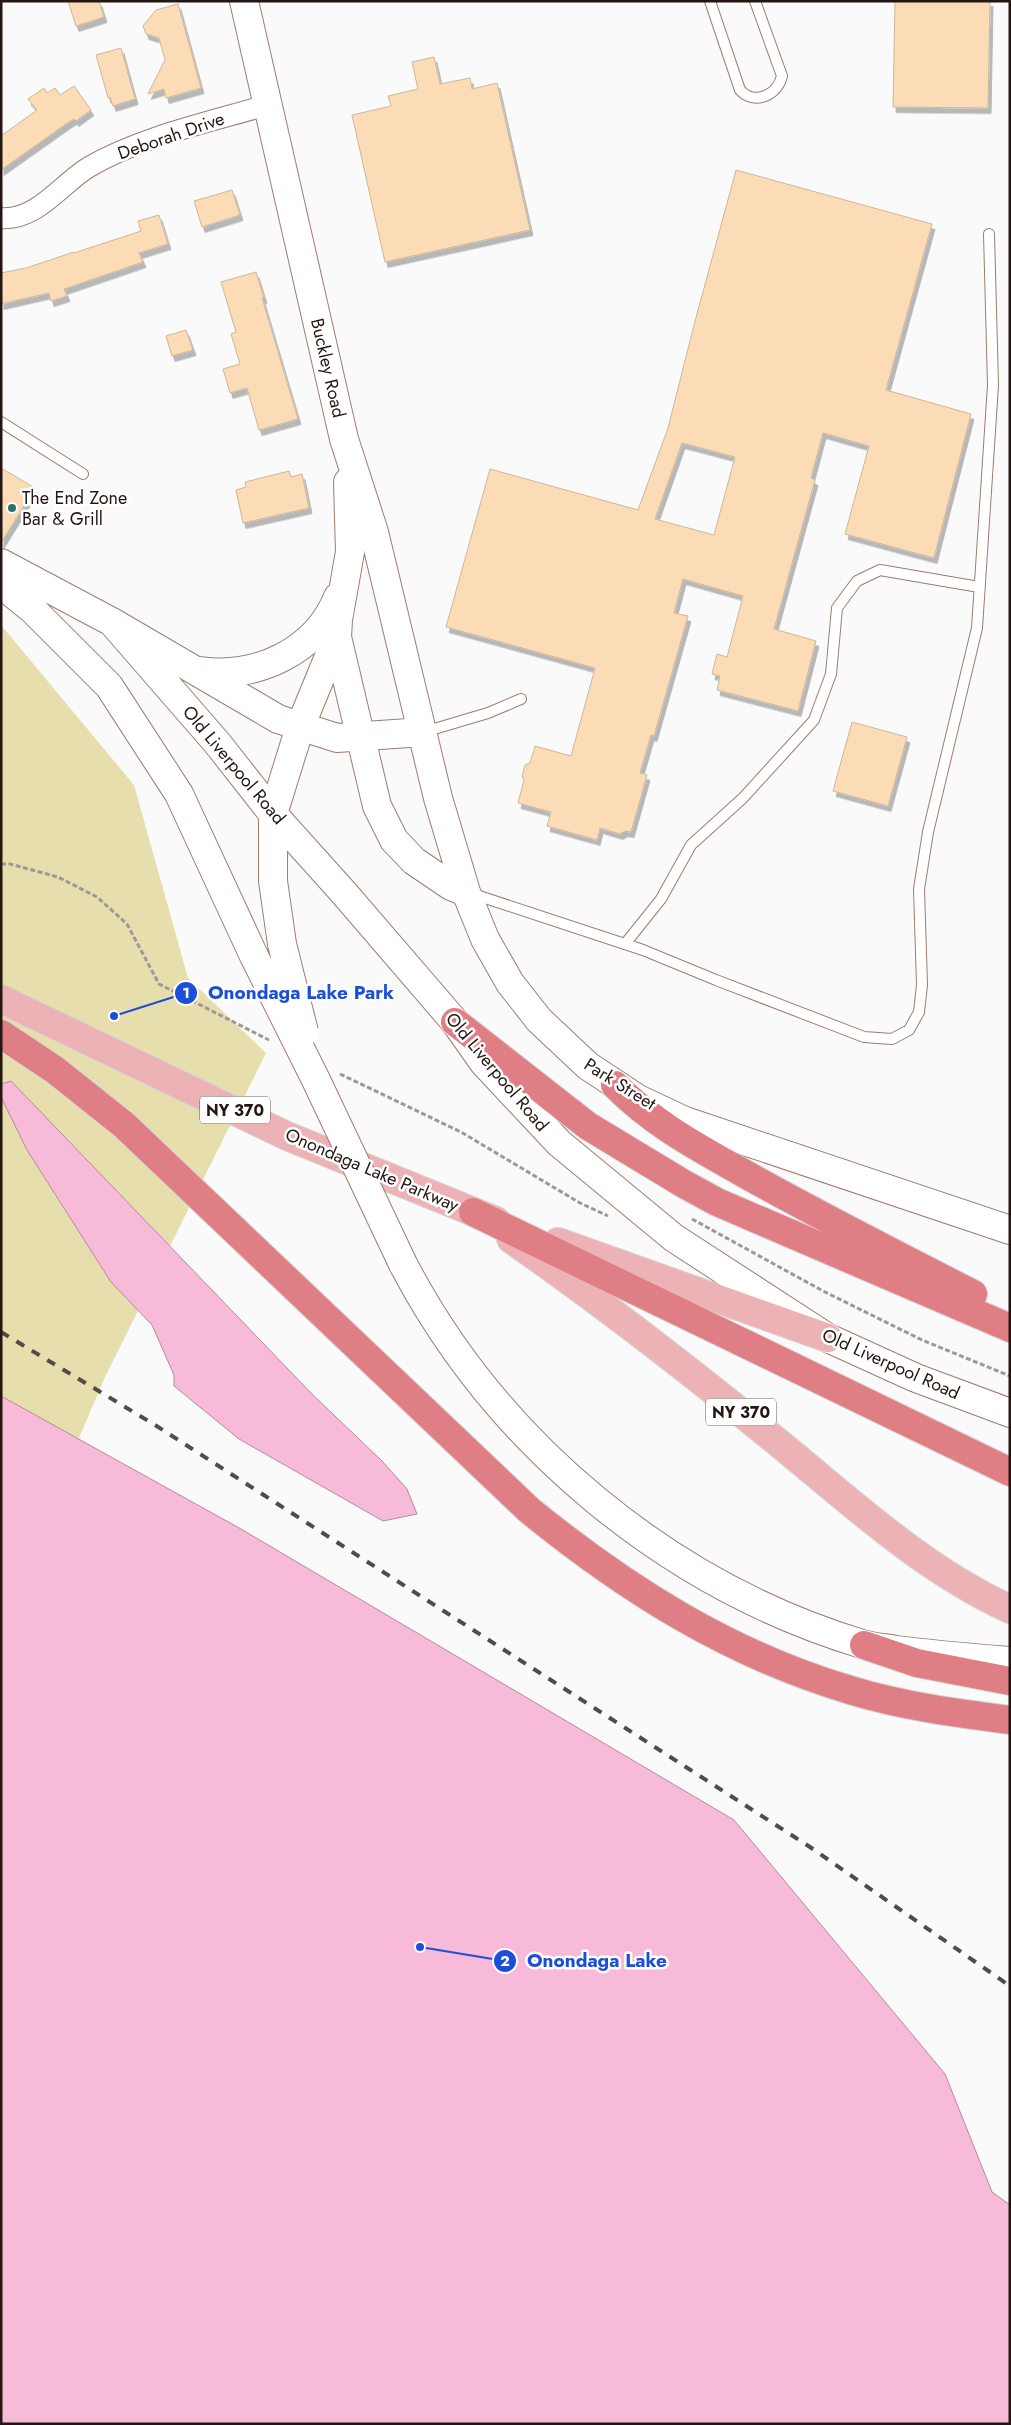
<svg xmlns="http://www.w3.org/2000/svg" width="1011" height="2425" font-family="Jost,sans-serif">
<defs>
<filter id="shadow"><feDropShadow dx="3" dy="5.5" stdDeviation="0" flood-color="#0004"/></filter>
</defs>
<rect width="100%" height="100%" fill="#fafafa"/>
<!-- green -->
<path fill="#e6dead" d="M1,625l133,160 54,193 78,75 -160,322 -28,65 -77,-44z"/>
<!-- water -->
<path fill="#f8bad9" stroke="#b8899d" d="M11,1081l301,313 70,67 25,28 10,25 -34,7 -144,-82 -65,-53v-11l-22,-50 -41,-43 -84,-132 -26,-53v-13z
M1,1396l240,133 493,291 211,254 47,118 18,13v219h-1009z"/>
<!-- building -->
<path fill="#fcdcb6" stroke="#ceb69a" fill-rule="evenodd" filter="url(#shadow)" d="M68,1h31l5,16 -28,9z
M895,1h95l-2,107 -95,-1z
M178,4l23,84 -35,10 -2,-9 -16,5 17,-34 -6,-22 -13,-4 -3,-8 13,-16z
M121,48l14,51 -22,7 -3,-9 -2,1 -12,-43z
M434,57l6,27 30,-6 2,11 25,-6 33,147 -145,32 -33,-147 39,-9 -3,-10 30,-7 -6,-27z
M74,86l17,24 -15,11 -2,-2 -8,5 -65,46v-34l36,-26 -9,-11 16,-11 3,5 8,-5 5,7z
M736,170l196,54 -46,166 85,24 -37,144 -89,-24 24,-88 -46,-13 -12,45 4,2 -41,149 42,12 -18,70 -81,-21 3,-14 -8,-2 5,-20 10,3 16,-61 -60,-17 -9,34 14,3 -34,120 -3,-1 -11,38 7,2 -16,57 -6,-1 -5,3 -20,-6 -3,12 -50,-14 4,-14 -33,-9 6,-23 -2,-4 3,-11 5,-2 5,-17 36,10 24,-88 -149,-41 44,-158 148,41 30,-82 26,-103zM682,443l53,14 -21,78 -59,-16z
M232,190l8,25 -38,12 -8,-26z
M159,215l9,29 -29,9 4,9 -79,27 3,7 -16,5 -2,-8 -48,11v-31l25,-5 48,-16v1l67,-22 -3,-10z
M256,272l8,26h-2l36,121 -39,11 -12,-42 -17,5 -7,-24 17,-5 -9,-30 5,-2 -15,-50z
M186,330l7,20 -21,6 -6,-20z
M1,468l34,20 -34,55z
M289,471l2,6 11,-3 7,34 -66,15 -7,-33 10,-3 -1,-5z
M852,722l55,15 -19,69 -55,-15z"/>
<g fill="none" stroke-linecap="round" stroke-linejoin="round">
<!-- lane casing -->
<g stroke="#9e7c6e" stroke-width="12">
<path id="lane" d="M710,1l30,89c14,16 38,5 42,-14l-27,-75
M1,422l82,52
M424,732l64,-19 33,-14
M470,893l173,57 73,30 148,57 28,2 17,-9 10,-18 3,-27 -3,-96 9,-57 49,-204 16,-243 -4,-151
M625,944l36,-45 30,-54 52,-47 71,-78 17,-46 6,-66 20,-27 23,-11 99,17"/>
</g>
<!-- street casing -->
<g stroke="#9e7c6e" stroke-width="22">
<path id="street" d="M1,218c36,3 61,-35 88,-51 51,-30 121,-45 178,-62"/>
</g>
<!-- secondary casing -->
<g stroke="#9e7c6e" stroke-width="30">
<path id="secondary" d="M244,1l100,438 30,93 64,266 28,94 19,47 25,44 29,37 49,46 50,33 47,22 325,109
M1,563l111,59 166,97 59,19 86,-6
M1,584l31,25 77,77 70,108 75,162
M112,622l106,122 55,70 71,79 111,129 29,41 75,80 115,95 154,100 88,40 94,35
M337,637l40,169 17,34 20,21 37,25 15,6
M200,671c56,8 116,-19 138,-74
M282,944l-9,-63v-67l27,-87 37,-90 1,-17 12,-68 -2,-70
M403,1264c94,180 265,321 459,380 10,3 23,4 34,6 38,5 76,8 114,11"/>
</g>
<!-- primary casing -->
<g stroke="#d8d5d4" stroke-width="30">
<path id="primary" d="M1,999l286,137 209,85
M511,1239c90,63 178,131 264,201 74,60 147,129 235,169
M558,1242l270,96"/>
</g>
<!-- highway casing -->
<g stroke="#d8d5d4" stroke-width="30">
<path id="highway" d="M455,1022l133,104 96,58 33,18 293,126
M1,1034l54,36 69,55 405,385c97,79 200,144 321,180 52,16 106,23 160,30
M615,1085c40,40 81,61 130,89 75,42 152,81 228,120
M473,1212l537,260
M864,1645l53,18 93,18"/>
</g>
<!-- path -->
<path stroke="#9e9996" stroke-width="3" stroke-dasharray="5 2.5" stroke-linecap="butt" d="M1,864h9l48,13 39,20 30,27 32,60 110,56
M340,1074l121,58 119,71 28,13
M692,1219l131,72 99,49 88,36"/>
<!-- lane -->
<use href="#lane" stroke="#fff" stroke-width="10"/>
<!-- street -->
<use href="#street" stroke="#fff" stroke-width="20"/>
<!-- secondary -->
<use href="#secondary" stroke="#fff" stroke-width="28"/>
<!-- primary -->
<use href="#primary" stroke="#ecb2b6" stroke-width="28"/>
<!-- highway -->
<use href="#highway" stroke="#e07e86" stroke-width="28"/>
<!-- rail -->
<path stroke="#544a46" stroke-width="4" stroke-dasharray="9 9" stroke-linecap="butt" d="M1,1332l154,93 655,422 200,139"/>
<!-- secondary-bridge casing -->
<g stroke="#9e7c6e" stroke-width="30" stroke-linecap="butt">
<path id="secondary-bridge" d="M282,944l22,88
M254,956l62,124 87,184"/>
</g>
<!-- secondary-bridge -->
<use href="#secondary-bridge" stroke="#fff" stroke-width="28"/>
</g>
<!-- markers -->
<circle fill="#2b7268" stroke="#fff" stroke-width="2" cx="12" cy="508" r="5"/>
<g text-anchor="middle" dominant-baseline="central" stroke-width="5" stroke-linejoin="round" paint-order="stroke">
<!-- shield labels -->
<g fill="#fff" stroke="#665d59" stroke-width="1">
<rect x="200" y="1096.5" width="70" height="27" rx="4"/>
<rect x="706" y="1398.5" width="70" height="27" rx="4"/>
</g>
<g font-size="16" font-weight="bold" fill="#241712">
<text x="235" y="1110">NY 370</text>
<text x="741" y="1412">NY 370</text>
</g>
<!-- street labels -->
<g font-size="18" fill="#241712" stroke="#fff">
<text transform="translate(171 136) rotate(-19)">Deborah Drive</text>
<text transform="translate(328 368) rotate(77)">Buckley Road</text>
<text transform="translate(234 765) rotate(50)">Old Liverpool Road</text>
<text transform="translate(497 1072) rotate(50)">Old Liverpool Road</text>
<text transform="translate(620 1084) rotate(32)">Park Street</text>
<text transform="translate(372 1170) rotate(23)">Onondaga Lake Parkway</text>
<text transform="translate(891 1364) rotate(24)">Old Liverpool Road</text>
</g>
<!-- poi labels -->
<g font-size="18" fill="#241712" stroke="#fff" text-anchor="start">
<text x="22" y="498">The End Zone<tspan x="22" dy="21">Bar &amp; Grill</tspan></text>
</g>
</g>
<!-- callouts -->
<path fill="none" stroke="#1d4ed8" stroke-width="2" d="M114 1016L186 993M420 1947L505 1961"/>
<g fill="#1d4ed8" stroke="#fff" stroke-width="2">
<circle cx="114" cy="1016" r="5"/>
<circle cx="420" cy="1947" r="5"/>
<circle cx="186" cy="993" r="12"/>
<circle cx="505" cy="1961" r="12"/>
</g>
<g font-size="15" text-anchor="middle" font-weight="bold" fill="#fff">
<text x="186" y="998">1</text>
<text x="505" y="1966">2</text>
</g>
<g font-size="19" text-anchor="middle" font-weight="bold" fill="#1d4ed8" stroke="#fff" stroke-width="5" stroke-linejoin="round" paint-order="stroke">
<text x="301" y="999">Onondaga Lake Park</text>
<text x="597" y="1967">Onondaga Lake</text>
</g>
<!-- border -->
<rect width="1011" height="2425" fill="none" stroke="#241712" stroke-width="5"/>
</svg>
